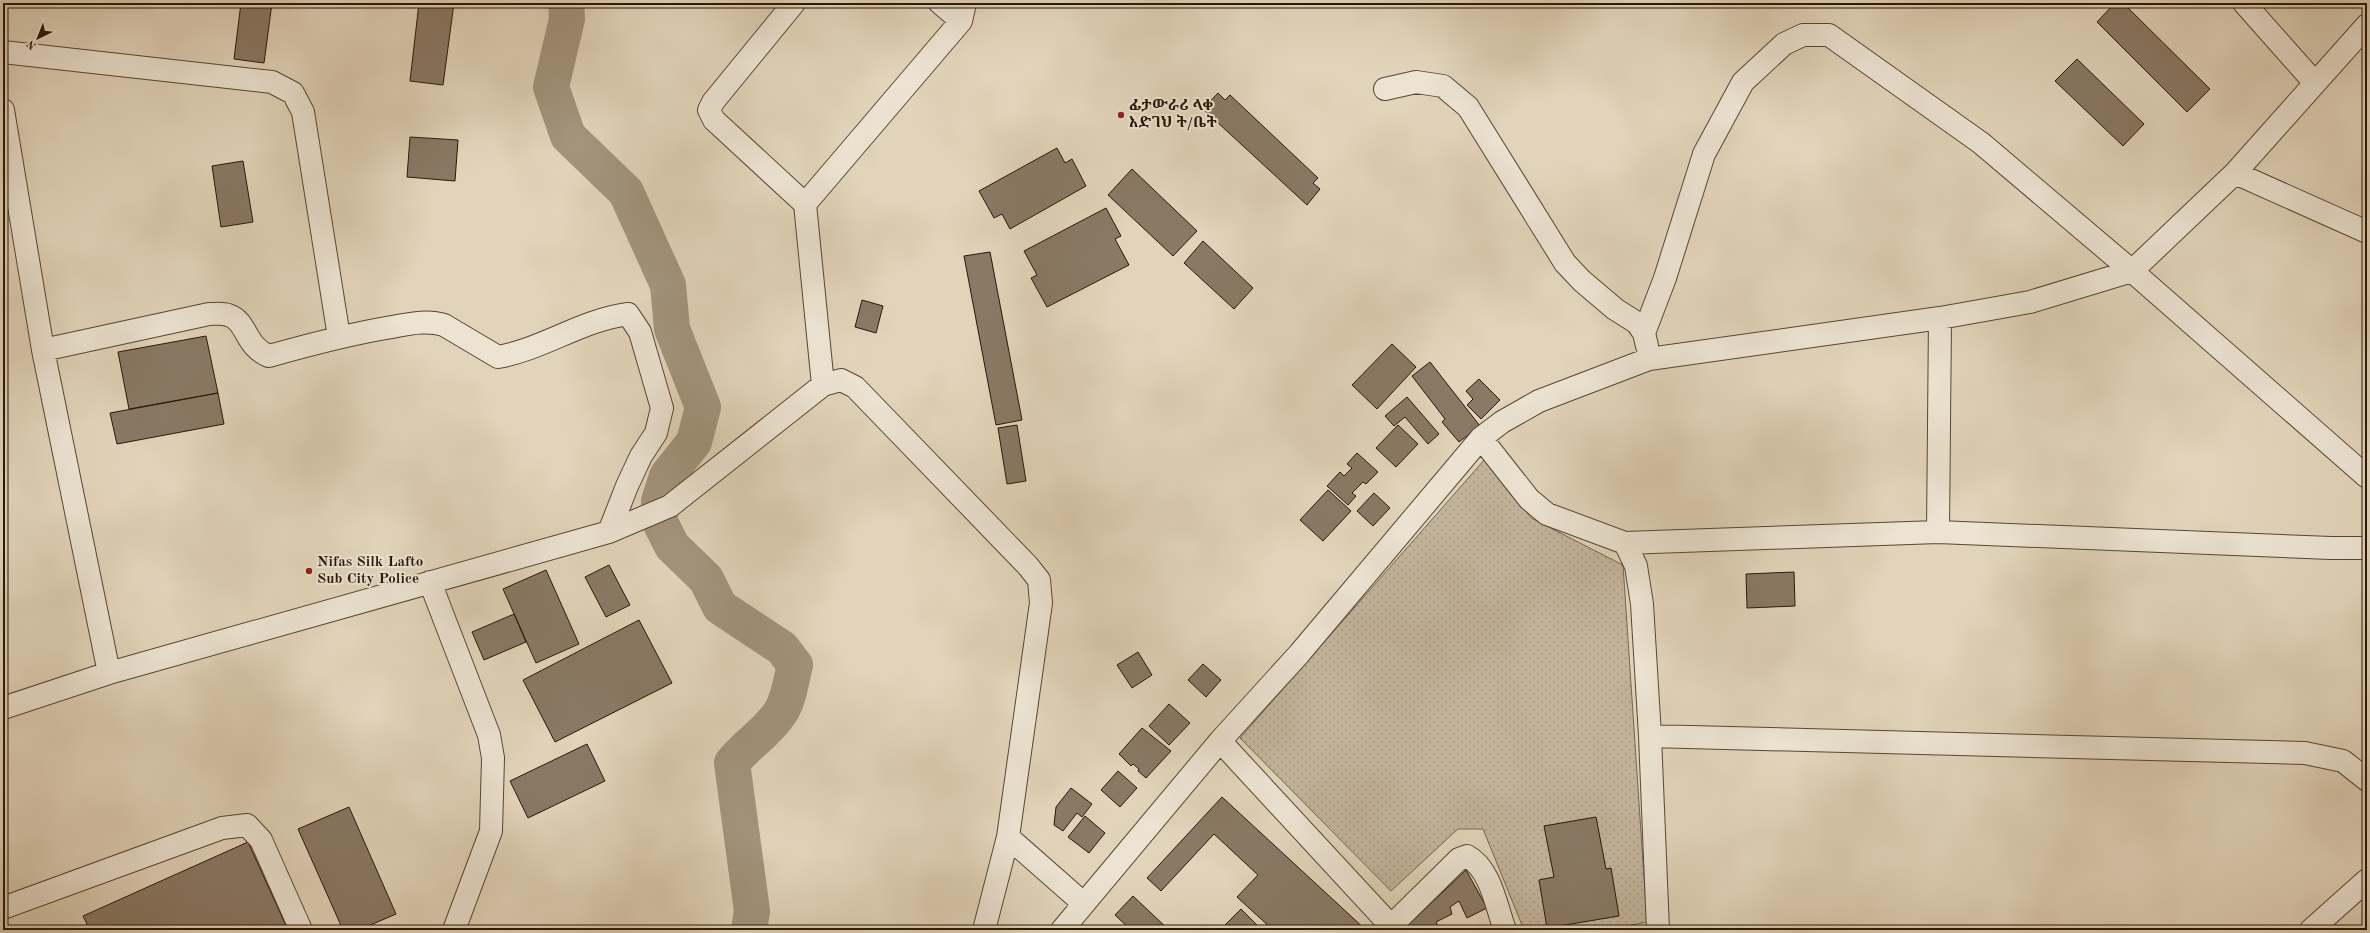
<svg xmlns="http://www.w3.org/2000/svg" width="2370" height="933" font-family="'Old Standard TT','Noto Serif Ethiopic',serif">
<defs>
<pattern id="park-dots" width="8" height="8" patternUnits="userSpaceOnUse"><rect width="8" height="8" fill="#c2b49c"/><path d="M2 2h.1M6 6h.1" fill="none" stroke="#a79a85" stroke-width="1.8" stroke-linecap="round"/></pattern>
</defs>
<rect width="100%" height="100%" fill="#e1d4ba"/>
<filter id="stains"><feTurbulence type="fractalNoise" baseFrequency=".005" numOctaves="4"/><feColorMatrix values="0 0 0 0 .2 0 0 0 0 .09 0 0 0 0 .02 0 0 0 .5 -.17"/></filter>
<radialGradient id="worn" r=".72"><stop offset=".6" stop-color="#630" stop-opacity="0"/><stop offset="1" stop-color="#630" stop-opacity=".3"/></radialGradient>
<!-- park -->
<path fill="url(#park-dots)" stroke="#766652" d="M1485,459l46,59 92,47 24,357 -40,8h-83l-41,-101h-25l-67,62 -151,-153z"/>
<g fill="none" stroke-linecap="round" stroke-linejoin="round">
<!-- river -->
<path stroke="#a2947d" stroke-width="36" d="M566,3l1,16 -16,68 17,49 58,56 42,93 4,44 31,78 -9,35 -27,34 -8,25 1,21 12,24 34,33 14,28 62,41 13,17c-4,15 -6,35 -15,48 -13,20 -34,32 -48,50l20,148 -3,19"/>
</g>
<!-- building -->
<path fill="#897965" stroke="#291708" d="M241,3h31l-8,60 -30,-4z
M419,3h35l-11,82 -33,-4z
M2115,3h8l87,86 -23,23 -90,-90z
M2077,59l67,65 -21,22 -68,-65z
M1218,93l7,7 5,-5 88,83 -5,5 7,6 -13,16 -104,-96z
M410,137l48,3 -3,41 -48,-4z
M1057,148l8,15 7,-4 14,27 -76,43 -8,-15 -8,4 -15,-27z
M243,161l10,61 -32,5 -9,-61z
M1132,169l65,62 -24,25 -65,-61z
M1106,208l15,28 -6,3 14,26 -82,42 -16,-29 6,-3 -13,-24z
M1203,241l50,47 -19,21 -50,-46z
M990,252l32,168 -26,5 -32,-169z
M862,300l21,6 -7,27 -21,-6z
M206,336l12,57 -89,16 -11,-57z
M1392,344l24,23 -39,42 -25,-24z
M1430,362l50,64 -21,16 -17,-20 3,-3 -33,-43z
M1479,379l21,21 -19,19 -14,-14 6,-6 -7,-8z
M218,393l6,31 -107,20 -7,-31z
M1407,397l32,37 -11,10 -23,-27 -11,9 -9,-10z
M1017,425l9,56 -19,3 -9,-56z
M1398,425l20,19 -22,23 -20,-19z
M1357,453l21,19 -12,12 -3,-2 -11,11 4,3 -8,9 -21,-19 13,-14 4,4 8,-8 -5,-4z
M1328,490l23,21 -28,30 -23,-21z
M1374,493l16,15 -17,18 -16,-15z
M609,565l21,40 -24,12 -21,-40z
M546,570l33,74 -43,19 -33,-74z
M1794,572l1,34 -48,2 -1,-34z
M514,614l12,28 -42,18 -12,-28z
M639,620l33,63 -117,59 -32,-62z
M1138,652l14,23 -20,13 -15,-23z
M1203,664l18,16 -15,17 -18,-17z
M1169,704l21,19 -21,22 -20,-19z
M1142,728l29,23 -25,27 -8,-7 1,-2 -6,-5 -2,2 -12,-12z
M587,744l18,37 -77,37 -18,-37z
M1118,771l19,17 -17,19 -19,-17z
M1071,788l21,16 -10,13 -5,-4 -14,18 -9,-6 2,-18z
M1222,797l144,133h-93l-36,-33 21,-22 -44,-41 -53,57 -14,-13z
M349,807l47,107 -37,16h-16l-45,-101z
M1085,816l20,17 -16,20 -21,-16z
M1596,817l10,52 5,-1 8,48 -72,12 -8,-48 15,-3 -10,-51z
M248,842l40,88h-198l-7,-14z
M1466,870l21,38 -20,10 -8,-17 -9,6 2,7 -16,8 3,7 -2,1h-34z
M1133,896l36,34h-38l-16,-15z
M1241,909l19,19 -2,2h-38z"/>
<g fill="none" stroke-linecap="round" stroke-linejoin="round">
<!-- minor casing -->
<g stroke="#574634" stroke-width="24">
<path id="minor" d="M794,3l-81,99 -4,8 5,10 91,84
M940,3l21,18
M2244,3l71,80
M3,52l269,30 21,11 10,19 36,225
M1385,89l31,-7 27,4 25,21 97,156 17,18 33,28 22,14 7,10 3,13
M3,110l40,240 66,323
M2235,173l132,59
M1644,333l21,-55 39,-124 39,-72 41,-38 19,-9h26l152,108 151,128 235,206
M823,385l-18,-181 156,-183 4,-18
M1481,438l48,61 18,15 78,29 11,23 6,38 8,132 8,194
M609,532l61,-26 153,-121 18,-5 14,7 173,179 11,14 2,23 -33,234 -24,93
M1938,532l2,-214
M1625,543l313,-11 393,16h36
M430,582l59,153 4,23 -2,73 -37,99
M3,708l106,-35 500,-141 18,-46 14,-30 15,-23 6,-25 -22,-76 -12,-18c-46,6 -85,35 -130,43l-54,-32c-19,-6 -39,0 -58,3 -40,7 -78,17 -117,28 -25,-10 -21,-35 -41,-41 -5,-2 -13,-1 -19,-1l-166,36
M1650,736l655,17 38,8 24,19
M1220,741l171,185 -4,4
M1008,837l75,66
M3,908l219,-80 25,-3 14,15 40,90
M1391,926l68,-67 8,-3c24,13 29,50 38,74
M1062,930l158,-189 79,-87 182,-216 21,-16 37,-21 110,-42 291,-41 90,-16 102,-31 103,-98 132,-148
M2311,930l56,-50"/>
</g>
<!-- minor -->
<use href="#minor" stroke="#ece3d2" stroke-width="22"/>
</g>
<!-- markers -->
<g fill="#8f2418" stroke="#ece3d2" stroke-width="1.5">
<circle cx="1121" cy="115" r="4"/>
<circle cx="309" cy="571" r="4"/>
</g>
<g text-anchor="middle" dominant-baseline="central" stroke-width="4" stroke-linejoin="round" paint-order="stroke">
<!-- poi labels -->
<g font-size="15" font-weight="bold" fill="#291708" stroke="#ece3d2" text-anchor="start">
<text x="1129" y="106">ፊታውራሪ ላቀ<tspan x="1129" dy="17">እድገህ ት/ቤት</tspan></text>
<text x="317" y="562">Nifas Silk Lafto<tspan x="317" dy="17">Sub City Police</tspan></text>
</g>
</g>
<!-- margin -->
<rect width="2370" height="933" fill="none" stroke="#e1d4ba" stroke-width="16"/>
<rect x="4" y="4" width="2362" height="925" fill="none" stroke="#291708" stroke-width="2"/>
<rect x="8" y="8" width="2354" height="917" fill="none" stroke="#291708"/>
<!-- north arrow -->
<g transform="translate(38 38) rotate(223)" stroke="#ece3d2" stroke-width="3" paint-order="stroke">
<path d="M0-3L7 15L0 10L-7 15Z" fill="#291708"/>
<text y="-6" font-size="11" font-weight="bold" text-anchor="middle" fill="#291708">N</text>
</g>
<rect width="100%" height="100%" filter="url(#stains)"/>
<rect width="100%" height="100%" fill="url(#worn)"/>
</svg>
